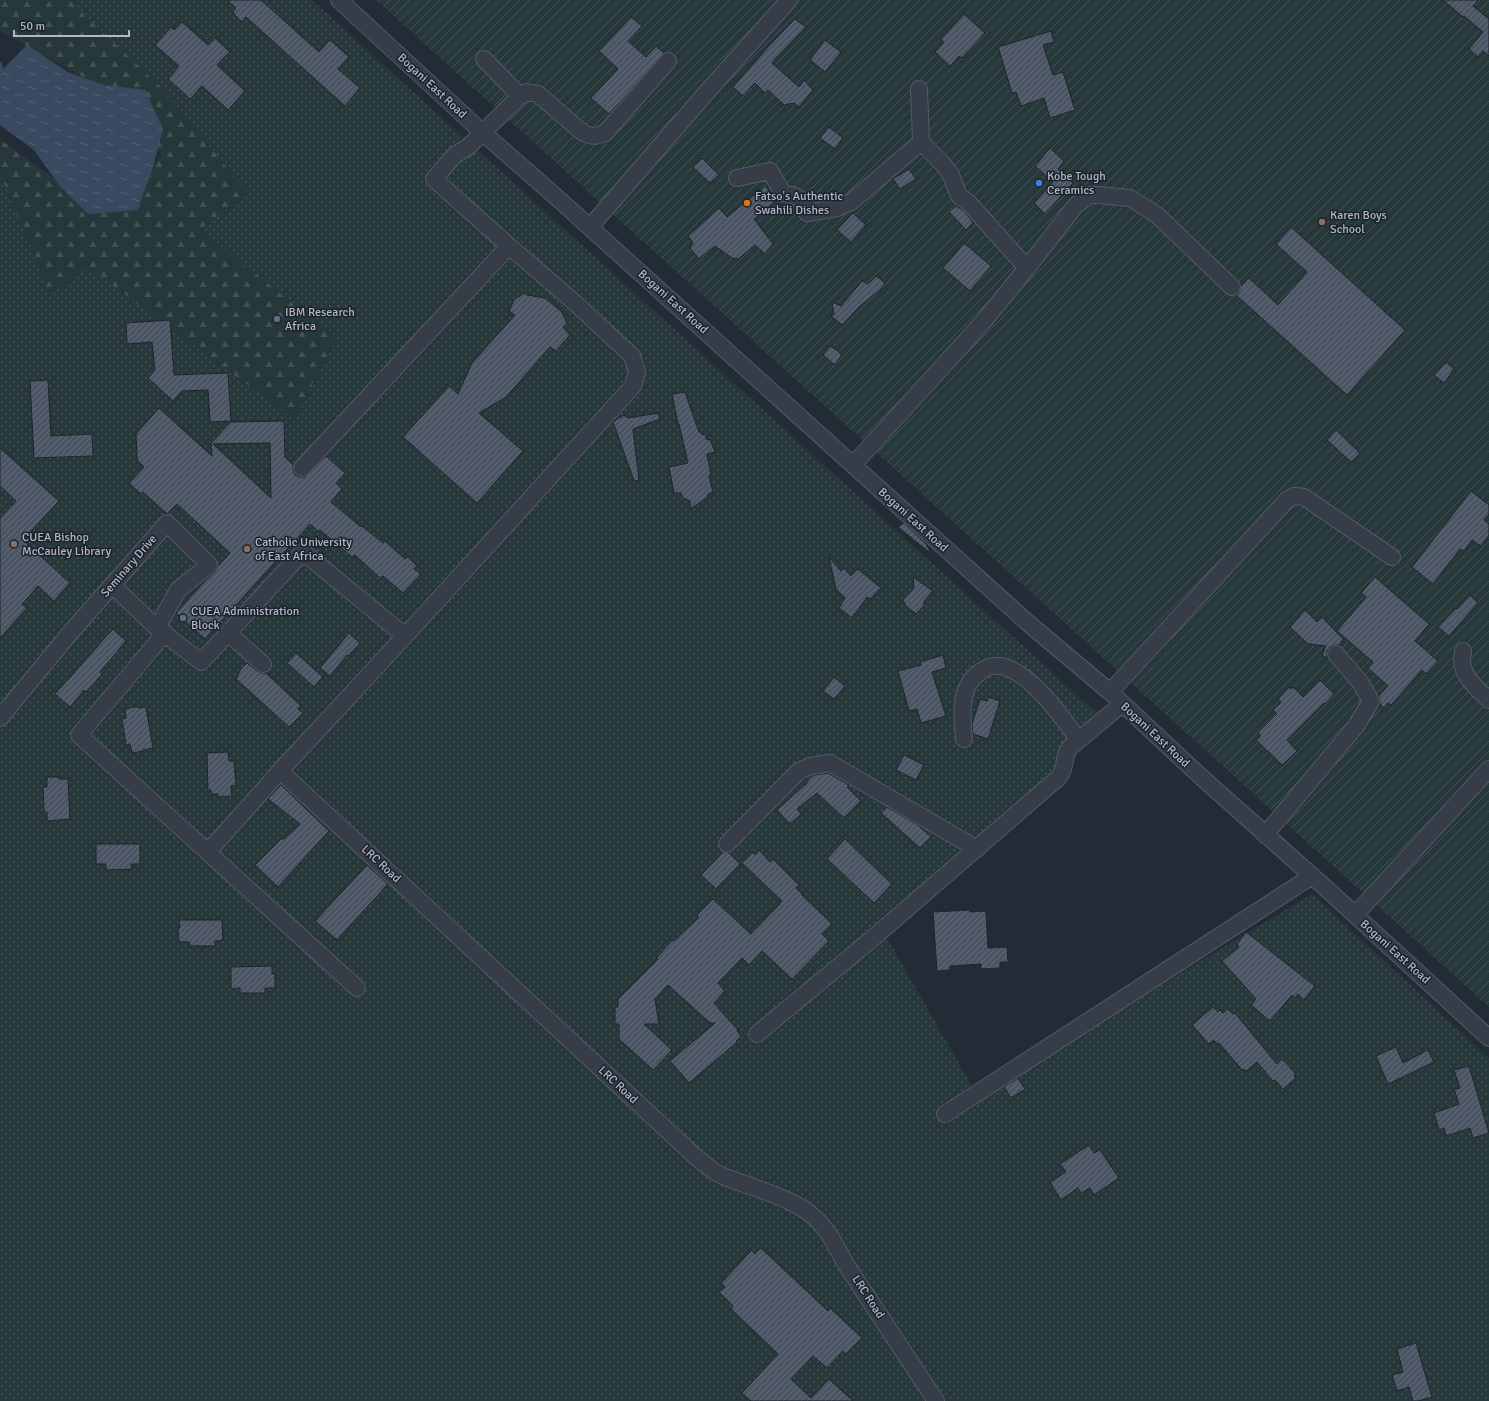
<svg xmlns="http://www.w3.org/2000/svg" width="1489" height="1401" font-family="Signika,sans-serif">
<defs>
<pattern id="grass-dots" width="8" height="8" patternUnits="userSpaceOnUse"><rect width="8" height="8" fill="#263839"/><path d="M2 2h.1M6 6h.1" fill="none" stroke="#435354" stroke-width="1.8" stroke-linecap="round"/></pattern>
<pattern id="forest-firs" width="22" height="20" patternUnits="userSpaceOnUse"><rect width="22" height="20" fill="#263839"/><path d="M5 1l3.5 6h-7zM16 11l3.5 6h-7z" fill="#435354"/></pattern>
<pattern id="garden-furrows" width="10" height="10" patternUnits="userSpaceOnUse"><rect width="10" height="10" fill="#263839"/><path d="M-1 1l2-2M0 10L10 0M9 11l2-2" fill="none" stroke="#435354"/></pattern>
<pattern id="water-ripples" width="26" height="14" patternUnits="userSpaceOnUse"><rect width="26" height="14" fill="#39495f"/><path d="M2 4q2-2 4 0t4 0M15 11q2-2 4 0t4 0" fill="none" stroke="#536174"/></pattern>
<pattern id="building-hatch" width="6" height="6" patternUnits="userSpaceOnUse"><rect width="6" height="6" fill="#4b5563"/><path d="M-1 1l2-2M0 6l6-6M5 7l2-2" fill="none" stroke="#636b78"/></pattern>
</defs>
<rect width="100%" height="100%" fill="#232b37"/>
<!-- grass -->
<path fill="url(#grass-dots)" d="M74,0h238l797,724 -231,198 99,173 335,-201 177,164v343h-1489v-1228l50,121 38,-27 206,152 43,-81 -137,-108 48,-37 -87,-106 -82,-77z"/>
<!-- forest -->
<path fill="url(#forest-firs)" d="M0,0h74l5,10 82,77 87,106 -48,37 137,108 -43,81 -205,-151 -39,26 -50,-121v-34l64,47 55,24 43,-56 -68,-71 -94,-52z"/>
<!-- garden -->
<path fill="url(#garden-furrows)" d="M376,0h1113v1007z"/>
<!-- water -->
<path fill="url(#water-ripples)" d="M27,45l41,27 36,13 41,5 18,39 -11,42 -15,39 -49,4 -29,-29 -25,-35 -34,-25v-53z"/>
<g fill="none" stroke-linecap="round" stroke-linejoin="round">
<!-- stream -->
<path stroke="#39495f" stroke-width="4.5" d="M0,64l1,7"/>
</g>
<!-- building -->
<path fill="url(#building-hatch)" stroke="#1e242f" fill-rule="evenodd" d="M227,0h34l58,52 11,-12 19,17 -11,12 22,19 -15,18 -99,-89 -4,5 -9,-9 3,-5z
M1443,0h35l-5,6 16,13v37l-6,-5 -5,6 -9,-8 14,-17 -19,-16 -1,1z
M964,14l21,19 -23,25 -3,-2 -9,10 -15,-14 9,-10 -3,-3z
M631,17l11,9 -14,15 18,16 10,-11 8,7 -55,61 -18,-16 27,-29 -19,-18z
M795,19l11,8 -30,31 -4,5 27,24 5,-7 9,10 -14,17 -5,-4 -10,2 -16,-15 -3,3 -10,-10 -12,13 -10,-9 36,-41z
M182,22l26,23 7,-7 15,14 -13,13 28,26 -17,19 -26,-24 -12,13 -22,-20 11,-13 -24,-21 16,-18 3,3z
M1051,31l3,11 -11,3 10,30 10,-3 12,38 -25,8 -6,-20 -23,8 -5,-14 -4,1 -14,-46z
M825,40l16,12 -16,20 -15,-12z
M829,127l14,11 -8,11 -15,-11z
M1050,148l14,13 -6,8 15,14 -28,31 -11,-11 19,-21 -18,-16z
M702,158l17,17 -9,8 -17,-16z
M909,169l7,10 -16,10 -7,-10z
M765,186l12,14 -23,19 19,25 -8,10 -10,-9 -17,14 -6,-1 -17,-12 -16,13 -9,-11 3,-5 -5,-7 31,-28 8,9z
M956,206l7,4 10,12 -7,8 -17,-18z
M853,213l13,12 -15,17 -14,-12z
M1291,227l114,103 -58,65 -111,-100 3,-2 2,-7 8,-8 29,27 29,-33 -31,-28z
M964,243l27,23 -21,25 -27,-23z
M876,276l9,7 -4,6 -21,17 -18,19 -11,-9 3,-2 -2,-12 9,4 21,-25 6,3z
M524,293l3,2 18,3 17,14 5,11 -4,4 7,8 -14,16 -6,-4 -44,50 -27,16 44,38 -46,52 -74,-66 46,-51 9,8 14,-31 43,-48 -6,-4 5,-11z
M170,320l4,55 54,-2 3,48 -21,1 -2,-32 -26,1 -9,10 -25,-23 7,-8 -3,-28 -25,2 -1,-21z
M830,346l8,5 4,4 -7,10 -12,-10z
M1446,362l8,7 -10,14 -10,-8z
M48,380l3,56 41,-2 1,22 -59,2 -4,-77z
M685,392l14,40h2l1,3 3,-1 2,6 3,-1 5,13 -8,2 4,20 -2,2 4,16 -5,2v3l-18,12v-8l-7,-3 -2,-5h-7l-5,-26 19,-4 -9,-39h-1l-6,-30z
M159,408l53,48 -1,-13 20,-21 53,-1 1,36 8,8v5l2,5 5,2h5l21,-21 19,17 -9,10 6,6 -11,13 30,25 1,-1 21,17 2,-2 20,18 3,-2 9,9 -3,3 7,5 -18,19 -20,-17 -3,2 -25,-23 -3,2 -32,-27 -1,2 -9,-8 -105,115 -29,-26 29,-32 10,-9 3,-6 12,-13 -53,-49 -10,10 -24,-22 -2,2 -12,-11 15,-16 -7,-7 -1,-26zM270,443l1,55 -58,-54z
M658,413l2,6 -27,10 6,51 -5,1 -21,-59 11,-7 4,3z
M1336,430l24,23 -9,9 -24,-22z
M0,448l59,53 -36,39 47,43 -16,18 -16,-15 -16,18 5,4 -27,30v-120l16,-17 -16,-15z
M1471,491l18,14v9l-5,6 5,4v11l-8,11 -9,-6 -8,11 -4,-2 -27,35 -21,-17z
M904,523l22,21 4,7 -1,1 -31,-25z
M829,557l12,14 3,-3 7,8 7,-7 23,19 -11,11 -3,-2 -15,21 -13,-10 6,-10 -9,-9z
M913,577l20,14 -9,10v5l-8,8 -10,-8 -3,-6 11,-12z
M1375,577l54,47 -14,17 23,20 -12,13 -4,-4 -31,35 -3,-2 -4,5 -4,-4v-3l-1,-5 9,-10 -20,-18 5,-6 -36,-31 29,-34 -5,-4z
M1470,595l8,8 -29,33 -11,-9 18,-19 1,1z
M1305,610l12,12 5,-5 21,22 -3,6h-5l-5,2 -3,4v7l-5,-3 4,-9 -18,-2 -18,-17z
M113,629l13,12 -26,31 2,2 -5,6 -11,12 -2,-2 -14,17 -15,-13z
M349,633l11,10 -12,13 -1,-1 -17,21 -10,-8z
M296,653l27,24 -9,10 -27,-24z
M943,655l3,13 -14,4 14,44 -25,7 -4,-14 -8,2 -11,-40 23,-6 -1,-3z
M247,663l10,8 4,2h5l35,33 -3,3 5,4 -14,14 -53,-48 5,-10z
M834,677l11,9 -11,13 -11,-8z
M1320,680l14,14 -9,10 -1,-1 -37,37 10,11 -15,14 -26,-25 5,-4 -3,-3 19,-19 -4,-4 8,-8 -3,-3 11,-12 2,2 2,-2 10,10z
M988,697l12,4 -12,38 -15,-5 -1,-10 8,-25 7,2z
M138,706v2l8,-1 7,41 -10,2 1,1 -12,2 -2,-9 -4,1 -4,-26 4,-1 -1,-9z
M228,752l1,9h5l2,24 -5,1 1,10 -14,1v-3h-7v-4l-3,1 -1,-38z
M904,755l20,10 -8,15 -20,-10z
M828,773l19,11 2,2 -2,1 14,14 -17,17 -27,-25 -20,16 4,5 -11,10 -13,-14 30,-27v-1l7,-7z
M47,777h12v2h9l2,40 -23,2v-9h-3l-1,-25h4z
M281,785l48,46 -51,56 -23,-22 26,-26h3l16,-15 -32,-25z
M887,807l31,18 13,12 -11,11 -39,-35z
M845,839l47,45 -18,19 -47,-44z
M96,844h44v20h-9l1,5 -26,1v-6h-10z
M759,850l11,12 3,-3 26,26 -3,3 7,7h-1l30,29 -10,10 7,7 -37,38 -30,-28 -13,14 -7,-7 -24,25 7,8 -11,12 24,27 -1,1 4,5 -5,5 1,1 -48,41 -19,-22 45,-38h-5l-42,-38 -13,14 4,25h-15l28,26 -19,20 -34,-31v-15h-4v-17h3v-8l40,-40 -2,-1 17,-18 1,1 25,-24 -2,-2 16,-16 38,35 29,-30 -1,-1 3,-2 -40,-38 11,-11 2,3z
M723,852l6,1 11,11 -24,25 -15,-14z
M367,865l21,19 -51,56 -22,-19z
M970,910v2l16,-1 2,37 19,-1 1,15h-8v6l-19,1v-5l-31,2v4l-13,1 -4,-59z
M179,920h43l1,20 -8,1v5h-25l-1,-4h-10l-1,-14h2z
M1246,932l69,54 -11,14 -6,-6 -3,4 -3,-3 -22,26 -19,-16 5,-6 -34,-38 17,-14 -2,-3z
M272,966v8h3v14h-10v5h-25v-5l-9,1v-22z
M1213,1007l5,5 2,-2 3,3 5,-4 5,5 2,-1 42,51 5,-5 14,15 -2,2 2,2 -13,11 -8,-9 -2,1 -16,-19 -11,9 -3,-2 -1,1 -23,-27 -2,1 -3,-4 -5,4 -17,-19z
M1396,1047l7,16 25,-13 6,12 -46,22 -12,-28z
M1469,1066l20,67 -16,5 -3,-10 -24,8 -2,-8 -5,2 -5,-17 25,-9 -5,-15 6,-1 -6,-18z
M1018,1078l7,11 -14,9 -7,-11z
M1089,1145l5,8 6,-3 19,28 -25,17 -4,-7 -9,5 -3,-5 -17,12 -11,-18 16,-10 -6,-8z
M761,1248l67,63 2,-3 32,30 -16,16 -3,-3 -16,17 -14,-12 -22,23 20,19 18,-19 24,22h-102l-9,-8 36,-39 -47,-45 2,-3 -14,-14 6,-5 -4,-4 31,-33 3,4z
M1416,1343l16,54 -14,4h-5l-4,-14 -12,4 -5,-16 11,-3 -6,-23z"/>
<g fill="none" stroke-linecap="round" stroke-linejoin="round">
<!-- minor casing -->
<g stroke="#545b66" stroke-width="18">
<path id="minor" d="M339,0l143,132 72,63 474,428 82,69 89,83 130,116 160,147
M484,59l36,37
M919,89l2,53
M737,178l33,-7 13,22 12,3 10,6 2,11 30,-5 14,-6 70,-60 21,21 8,10 9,23 10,7 58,65 -44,54 -130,143
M590,227l116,-134 83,-93
M1027,268l49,-63 14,-10h8l32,3 27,17 75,72
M302,468l207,-222
M112,585l45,43 44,34 102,-110 102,84
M165,633l-86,102 278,253
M228,633l35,31
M1463,651c0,5 -2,11 0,16 3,13 17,24 26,33
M1110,692l177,-192 7,-4 10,1 88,60
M0,718l70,-85 97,-110 42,42 -31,25 -21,38
M964,739c-2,-23 -6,-52 16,-67 5,-4 13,-7 20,-6 29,4 62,51 78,73
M280,771l417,387 18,14 10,5c26,10 70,22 89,40 14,12 23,31 31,46l91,138
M1265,835l91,-109 15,-25 -11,-19 -24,-28
M727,844l72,-73 11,-5 20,-3 147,86
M208,852l72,-81 125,-135 228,-250 4,-14 -5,-16 -58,-54 -65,-56 -75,-67 21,-24 13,-8 52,-51 7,-4 11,2 44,38c9,5 14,5 24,0l62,-71
M1355,915l134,-146
M757,1034l116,-96 185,-160c8,-8 5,-20 11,-30l53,-44
M945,1114l367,-238"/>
</g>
<!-- minor -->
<use href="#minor" stroke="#363d48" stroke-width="16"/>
</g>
<!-- markers -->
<circle fill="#3f7fe0" stroke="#1c222d" stroke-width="1.5" cx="1039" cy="183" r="4"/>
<circle fill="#e8710a" stroke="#1c222d" stroke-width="1.5" cx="747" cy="203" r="4"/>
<g fill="#8d6e63" stroke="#1c222d" stroke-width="1.5">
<circle cx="1322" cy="222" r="4"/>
<circle cx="14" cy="544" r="4"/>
<circle cx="247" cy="549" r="4"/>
</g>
<g fill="#5c6f8a" stroke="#1c222d" stroke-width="1.5">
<circle cx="277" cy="319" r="4"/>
<circle cx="183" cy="618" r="4"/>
</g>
<g text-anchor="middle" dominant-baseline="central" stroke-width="3" stroke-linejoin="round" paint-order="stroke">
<!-- street labels -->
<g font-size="12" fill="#b1b8c4" stroke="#1c222d">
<text transform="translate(432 86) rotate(43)">Bogani East Road</text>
<text transform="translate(673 302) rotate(42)">Bogani East Road</text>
<text transform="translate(913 520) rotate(42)">Bogani East Road</text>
<text transform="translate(129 566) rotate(-49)">Seminary Drive</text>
<text transform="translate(1155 735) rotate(43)">Bogani East Road</text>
<text transform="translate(381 864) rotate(43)">LRC Road</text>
<text transform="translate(1395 952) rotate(42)">Bogani East Road</text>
<text transform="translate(618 1085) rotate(43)">LRC Road</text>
<text transform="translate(868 1297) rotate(57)">LRC Road</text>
</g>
<!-- poi labels -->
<g font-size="12" fill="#b1b8c4" stroke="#1c222d" text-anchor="start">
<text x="1047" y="176">Kobe Tough<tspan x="1047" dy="14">Ceramics</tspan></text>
<text x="755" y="196">Fatso's Authentic<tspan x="755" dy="14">Swahili Dishes</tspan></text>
<text x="1330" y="215">Karen Boys<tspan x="1330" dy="14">School</tspan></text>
<text x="285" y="312">IBM Research<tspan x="285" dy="14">Africa</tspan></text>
<text x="22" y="537">CUEA Bishop<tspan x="22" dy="14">McCauley Library</tspan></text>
<text x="255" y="542">Catholic University<tspan x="255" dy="14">of East Africa</tspan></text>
<text x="191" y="611">CUEA Administration<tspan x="191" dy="14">Block</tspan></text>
</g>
</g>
<!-- scale -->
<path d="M14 30v6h115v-6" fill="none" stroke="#b1b8c4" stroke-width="2"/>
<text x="20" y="30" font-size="12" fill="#b1b8c4" stroke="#1c222d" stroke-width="3" paint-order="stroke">50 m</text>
</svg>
